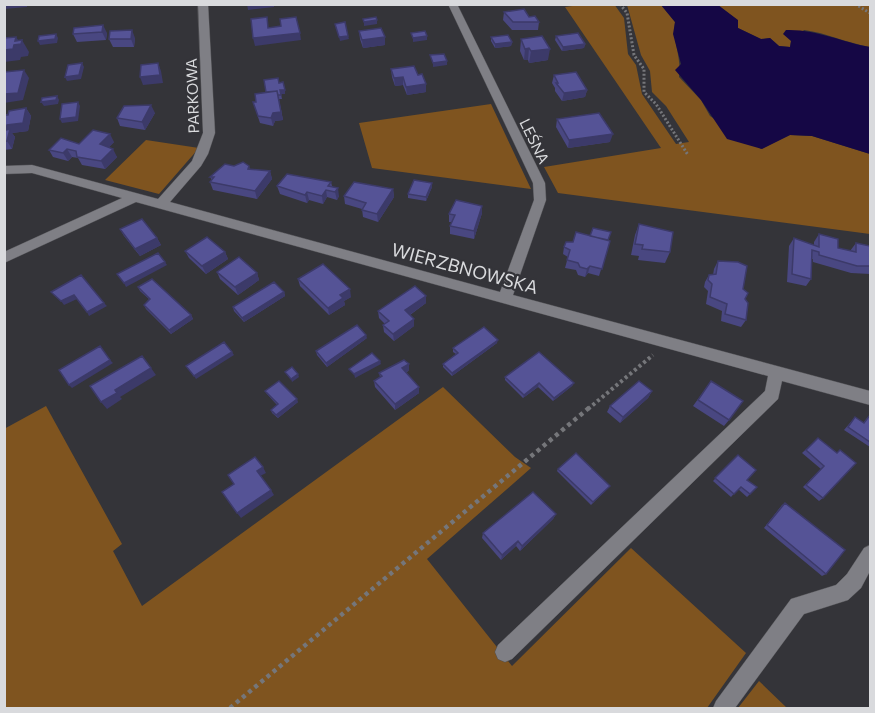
<svg xmlns="http://www.w3.org/2000/svg" width="875" height="713" font-family="Commissioner,sans-serif">
<rect width="100%" height="100%" fill="#343439"/>
<!-- green -->
<path fill="#7f541f" d="M587,4h27l10,14 4,36 8,11 6,29 34,50 13,-2 -23,-36 -14,-14 -2,-21 -9,-16 -14,-50h34l14,17c-3,19 7,35 4,55l22,23 9,16 51,33 29,-14 22,1 58,18v80l-312,-41 -14,-26 117,-19 -96,-141z
M718,5h152v42c-23,-4 -43,-14 -66,-17l-13,11 -1,6 -11,-1 -9,-8 -9,1 -23,-11 -1,-8z
M491,104l40,85 -159,-21 -13,-45z
M146,140l53,8 -40,46 -54,-14z
M443,387l72,70 16,11 -104,91 85,107 119,-118 115,105 -39,55h-702l-1,-279 42,-23 76,138 -9,7 29,55z
M759,681l28,27h-49z"/>
<!-- water -->
<path fill="#150745" d="M661,5h57l20,15v8l23,11 9,-1 9,8 11,1 1,-6 -8,-7 3,-4c31,-1 55,12 84,17v107l-58,-18 -22,-1 -28,14 -35,-10 -26,-39 -26,-30 6,-6 -8,-30 2,-12z"/>
<g fill="none" stroke-linecap="round" stroke-linejoin="round">
<!-- minor casing -->
<g stroke="#515155" stroke-width="1">
<path id="minor" d="M198,4h10l7,129 -7,21 -7,12 -31,36 330,90 34,-92 -1,-17 -85,-179h9l88,179 1,17 -33,95 357,96v14l-88,-24 -4,18 -266,260 -7,3 -7,-3 -3,-7 3,-7 267,-254 3,-15 -632,-174 -132,61v-11l118,-54 -90,-25 -28,1v-8l28,-1 126,34 34,-38 11,-28z
M870,545v26l-9,17 -13,12 -44,14 -69,94h-22l3,-7 75,-102 45,-14 11,-11 17,-26z"/>
</g>
<!-- path-far2 -->
<path stroke="#75767a" stroke-width="3" stroke-dasharray="2 2" stroke-linecap="butt" d="M620,4l7,9 7,42 10,14v23l12,12 32,51
M855,4l15,9"/>
<!-- path-far1 -->
<path stroke="#75767a" stroke-width="4" stroke-dasharray="3 3" stroke-linecap="butt" d="M588,409l65,-54"/>
<!-- path -->
<path stroke="#75767a" stroke-width="4.5" stroke-dasharray="4 4" stroke-linecap="butt" d="M230,708l360,-301"/>
<!-- minor -->
<use href="#minor" fill="#7f7f85" fill-rule="evenodd"/>
</g>
<!-- wall -->
<path fill="#494781" d="M504,12l25,5 10,5 -1,8h-26l-9,-10z
M74,28l33,5 -1,7 -29,2 -4,-8z
M359,31l26,14 -22,3 -3,-9z
M556,36l29,8 -1,4 -22,3 -7,-11z
M491,37l21,5 -1,4 -16,2 -4,-7z
M135,38l-1,9h-21l-4,-8z
M521,39l27,21 -19,3 -1,-3h-4l-4,-9z
M391,69l27,6 8,9v8l-19,3 -4,-10 -8,1 -3,-9z
M554,75l33,15 -2,7 -23,4 -7,-10v-3l-3,-5z
M283,82l2,12h-4l1,5h-3l4,21 -8,1 -2,5 -13,-3 -7,-21h3l23,-19z
M26,108l5,8 -3,15 -16,2 3,4 -3,12 -8,1v-35z
M155,113l-10,17 -25,-4 -3,-8z
M557,119l53,23 -42,6 -12,-21z
M114,142l-5,5 8,10 -12,12 -23,-4 -4,-7 -6,-1 -4,4 -15,-4 -4,-7 30,-6z
M234,166h15l1,4 20,1 2,8 -15,20 -44,-9 -3,-8 2,-2 -2,-3z
M331,182l1,4 7,10 -2,4 -10,-3 -4,7 -14,-4 -2,3 -27,-9 -3,-8z
M432,187l-6,14 -18,-3v-4z
M393,189l1,8 -16,25 -15,-5 -1,-8 -17,-5 -1,-8z
M482,206v7l-8,26 -24,-5v-8l2,-4h-3v-8z
M639,224l31,28 -5,11 -27,-3 1,-4 -8,-1 4,-20z
M120,229l37,9 4,7 -21,11 -16,-20z
M819,234l19,14 12,3 6,-8 14,3v28l-19,-1 -38,-11v-3h-1l-1,20 -5,7 -19,-4 2,-36 5,-8 20,8v-4z
M608,240l2,1 -11,35 -11,-3 -3,4 -7,-2 -2,-5 -11,-2 3,-11 -5,-3 1,-7z
M185,251l40,1 3,7 -22,15 -17,-16z
M718,261l25,28 3,31 -5,7 -20,-6 1,-10 -16,-7 2,-13 -4,-4 1,-5 4,-7h4l1,-6z
M217,272l40,1 2,7 -21,15 -18,-16z
M298,279l53,18 -7,4 1,4 -16,10 -29,-29z
M138,287l53,28 2,4 -22,15 -25,-25 -2,-4 5,-6 -9,-8z
M284,292l1,4 -41,26 -10,-11 -1,-4z
M426,296v7l-16,12 4,4v7l-20,15 -10,-9 -1,-7 2,-1 -6,-6 -1,-7z
M367,338l-40,29 -10,-12 -1,-4z
M497,343l-45,33 -9,-9v-3l13,-10 -3,-2v-4z
M409,364v6l-3,3 13,14v6l-24,17 -20,-23 -1,-6 6,-4 -1,-4z
M505,377l69,6 -2,3 -19,15 -15,-14 -15,11 -18,-18z
M711,381l18,39 -5,6 -31,-20z
M265,391l33,11 -20,16 -6,-5 -1,-3 6,-5 -10,-11z
M652,391l-4,7 -28,25 -13,-11 3,-6z
M870,415v32l-26,-17 11,-13 8,6z
M818,438l19,15 -14,45 -4,3 -16,-14 18,-18 -19,-16z
M738,455l9,25 10,7 -10,10 -9,-8 -7,8 -18,-16z
M558,469l50,19 -17,17 -34,-34z
M785,503l41,71 -4,2 -58,-48 18,-23z
M556,514l-3,5 -33,32 -4,-5 -15,14 -19,-22 1,-5z"/>
<!-- shaded-wall -->
<path fill="#3c3a69" d="M4,4h23v3l-23,2z
M247,4h27v3l-26,3z
M377,20v4l-13,2v-4z
M103,25l4,8 -1,7 -4,-8z
M132,30l3,8 -1,9 -3,-8z
M300,33l1,7 -46,6 -2,-8z
M56,34l2,4 -1,5 -17,2 -2,-4z
M348,36l1,3 -9,2 -1,-4z
M427,36v4l-14,2v-4z
M16,37l5,7 1,-4 7,12 -1,4 -7,1 -1,3 -16,2v-12l11,-9z
M385,37v8l-22,3 -1,-8z
M512,42l-1,4 -16,2v-4z
M585,44l-1,4 -22,3 1,-4z
M529,48l-1,12h-4l1,-11z
M550,49l-2,11 -19,3 2,-12z
M447,61v4l-14,2v-4z
M82,63l2,4 -3,12 -14,2 -2,-4z
M158,63l3,8 2,12 -20,2 -3,-8z
M24,70l5,8 -6,22 -19,3v-9z
M403,77v8l-8,1 -1,-8z
M426,84v8l-19,3 -1,-8z
M280,90h5v4h-4z
M587,90l-2,7 -23,4 2,-8z
M277,91l6,29 -8,1 -2,5 -2,-8z
M57,96l2,4 -1,4 -14,2 -3,-4z
M78,102l2,4 -2,15 -16,2 -2,-4z
M151,105l4,8 -10,17 -3,-8z
M26,108l5,8 -3,15 -16,2 3,4 -3,12 -5,-8 -1,-11 1,-5z
M110,134l4,8 -9,9 -5,-7z
M613,134l-3,8 -42,6 1,-8z
M67,149l5,8 -4,4 -5,-8z
M113,149l4,8 -12,12 -4,-8z
M270,171l2,8 -15,20 -2,-8z
M432,183v4l-6,14v-4z
M338,188l1,8 -2,4 -2,-8z
M393,189l1,8 -16,25 -1,-8z
M326,190l1,7 -4,7 -1,-8z
M307,192l2,8 -2,3 -2,-8z
M482,206v7l-8,26v-8z
M157,238l4,7 -21,11 -5,-7z
M225,252l3,7 -22,15 -4,-8z
M165,262l2,3 -41,22 -2,-4z
M590,266l-2,7 -3,4 2,-8z
M257,273l2,7 -21,15 -3,-8z
M350,289l1,8 -7,4 1,4 -16,10 -1,-7 12,-13z
M284,292l1,4 -41,26 -2,-4z
M74,295l3,4 -13,6 -3,-4z
M426,296v7l-21,15v-8z
M104,303l3,3 -18,10 -2,-4z
M191,315l2,4 -22,15 -2,-4z
M414,319v7l-20,15 -1,-7z
M366,335l1,3 -40,29 -1,-4z
M498,340l-1,3 -45,33v-3z
M232,352l2,3 -38,24 -2,-3z
M110,360l3,3 -41,25 -3,-3z
M380,361l1,3 -26,14 -1,-4z
M409,364v6l-7,5v-7z
M151,368l5,7 -36,22 2,2 -15,10 -6,-7 14,-12z
M298,374l1,3 -7,5 -1,-3z
M539,383l-1,4 -15,11 1,-3z
M574,383l-2,3 -19,15 1,-3z
M419,387v6l-24,17v-6z
M652,391l-4,7 -28,25 3,-6z
M297,399l1,3 -20,16 -2,-3z
M263,467l3,6 -6,3 -3,-5z
M271,490l3,5 -33,23 -4,-5z
M556,514l-3,5 -33,32 2,-5z
M518,541l-2,5 -15,14 1,-5z"/>
<!-- building -->
<path fill="#555396" stroke="#3c3a69" stroke-width="1.5" d="M524,9l5,8 6,-1 4,6h-26l-9,-10z
M267,17l1,11 13,-2 -1,-7 16,-2 4,16 -47,5 -2,-19z
M376,17l1,3 -13,2 -1,-3z
M345,22l3,14 -9,1 -4,-13z
M103,25l-1,7 -29,2 1,-6z
M381,28l4,9 -23,3 -3,-9z
M132,30l-1,9h-22l1,-8z
M425,31l2,5 -14,2 -2,-5z
M578,33l7,11 -22,3 -7,-11z
M56,34l-1,5 -17,2 1,-5z
M508,35l4,7 -17,2 -4,-7z
M542,36l8,13 -19,2 -2,-3 -4,1 -4,-10z
M16,37l-1,4 7,-1 -1,4 -7,1 -1,4 -9,1v-12z
M444,54l3,7 -14,2 -3,-8z
M82,63l-3,12 -14,2 3,-12z
M158,63l2,12 -20,2 1,-12z
M414,66l4,9 4,-1 4,10 -20,3 -3,-10 -9,1 -3,-9z
M24,70l-6,23 -14,1v-22z
M576,72l11,18 -23,3 -8,-10h2l-4,-8z
M278,78l1,5 4,-1 2,8h-5l1,5h-3l-1,-4 -11,1 -2,-12z
M277,91l4,21 -8,1 -2,5 -13,-2 -5,-14h3l-1,-8z
M57,96l-1,4 -15,2 1,-4z
M78,102l-2,15 -16,2 2,-15z
M151,105l-9,17 -25,-4 7,-12z
M26,108l-3,15 -16,2 -1,5 4,-1 -3,12 -3,1v-27h4l1,-4z
M599,113l14,21 -44,6 -12,-21z
M93,130l17,4 -10,10 13,5 -12,12 -24,-4 -1,-6 -9,-2 -4,4 -14,-3 12,-12 18,6z
M243,162l6,4 -1,3 22,2 -15,20 -45,-9 4,-5h-4l15,-13 9,2z
M287,174l44,8 -3,4 10,2 -3,4 -9,-2 -4,6 -15,-4 -2,3 -28,-9z
M414,180l18,3 -6,14 -18,-3z
M354,182l39,7 -16,25 -15,-4 4,-7 -22,-7z
M456,200l26,6 -8,25 -24,-5 5,-11 -6,-1z
M142,219l15,19 -22,11 -15,-20z
M639,224l34,8 -3,20 -28,-3 1,-4 -8,-1z
M593,228l18,4 -3,8 -18,-4z
M576,232l34,9 -8,28 -12,-3 -3,3 -7,-2 -2,-4 -11,-3 3,-10 -6,-3 2,-5h7z
M819,234l19,5v9l18,4v-9l14,3v20h-13l-38,-11v-3l-7,-2 -1,29 -19,-5 2,-36 25,9z
M207,237l18,15 -23,14 -17,-15z
M158,253l7,9 -41,21 -7,-9z
M239,257l18,16 -22,14 -18,-15z
M718,261l20,1 9,4 -4,23 5,4 -3,6 3,4 -2,17 -21,-6 2,-10 -17,-7 2,-13 -4,-4 1,-5 7,-1z
M323,264l27,25 -10,6 3,3 -15,10 -30,-29z
M81,275l23,28 -17,9 -13,-17 -13,6 -10,-9z
M152,279l39,36 -22,15 -25,-25 6,-6 -12,-12z
M274,282l10,10 -42,26 -9,-11z
M415,286l11,10 -21,14 9,9 -21,15 -10,-9 6,-4 -11,-10z
M357,325l9,10 -40,28 -10,-12z
M484,327l14,13 -46,33 -9,-9 15,-11 -5,-5z
M224,342l8,10 -38,24 -8,-10z
M100,346l10,14 -41,25 -10,-15z
M539,352l35,31 -20,15 -15,-15 -15,12 -19,-18z
M372,353l8,8 -26,13 -5,-5z
M142,356l9,12 -36,22 2,3 -16,9 -11,-16z
M404,360l5,4 -7,4 17,19 -24,17 -21,-23 8,-5 -3,-3z
M292,367l6,7 -7,5 -6,-7z
M279,381l18,18 -21,16 -5,-5 7,-6 -13,-13z
M639,381l13,10 -29,26 -13,-11z
M711,381l32,20 -14,19 -31,-20z
M870,415v27l-22,-15 7,-10 9,6z
M818,438l19,15 3,-3 16,13 -33,35 -17,-13 18,-19 -18,-16z
M576,453l34,33 -17,16 -35,-33z
M738,455l18,15 -9,10 10,7 -7,7 -9,-7 -7,7 -19,-16z
M255,457l8,10 -6,4 14,19 -34,23 -15,-21 12,-8 -6,-9z
M533,492l23,22 -34,32 -4,-5 -16,14 -19,-22z
M785,503l60,47 -19,24 -59,-49z"/>
<g text-anchor="middle" dominant-baseline="central" stroke-width="4.5" stroke-linejoin="round" paint-order="stroke">
<!-- far-street labels -->
<g font-size="15" fill="#d9dadd" stroke="#343439">
<text transform="translate(192 96) rotate(-92)">PARKOWA</text>
<text transform="translate(535 141) rotate(64)">LEŚNA</text>
</g>
<!-- street labels -->
<g font-size="18" fill="#d9dadd" stroke="#343439">
<text transform="translate(465 268) rotate(15)">WIERZBNOWSKA</text>
</g>
</g>
<!-- border -->
<rect width="875" height="713" fill="none" stroke="#d9dadd" stroke-width="12"/>
</svg>
